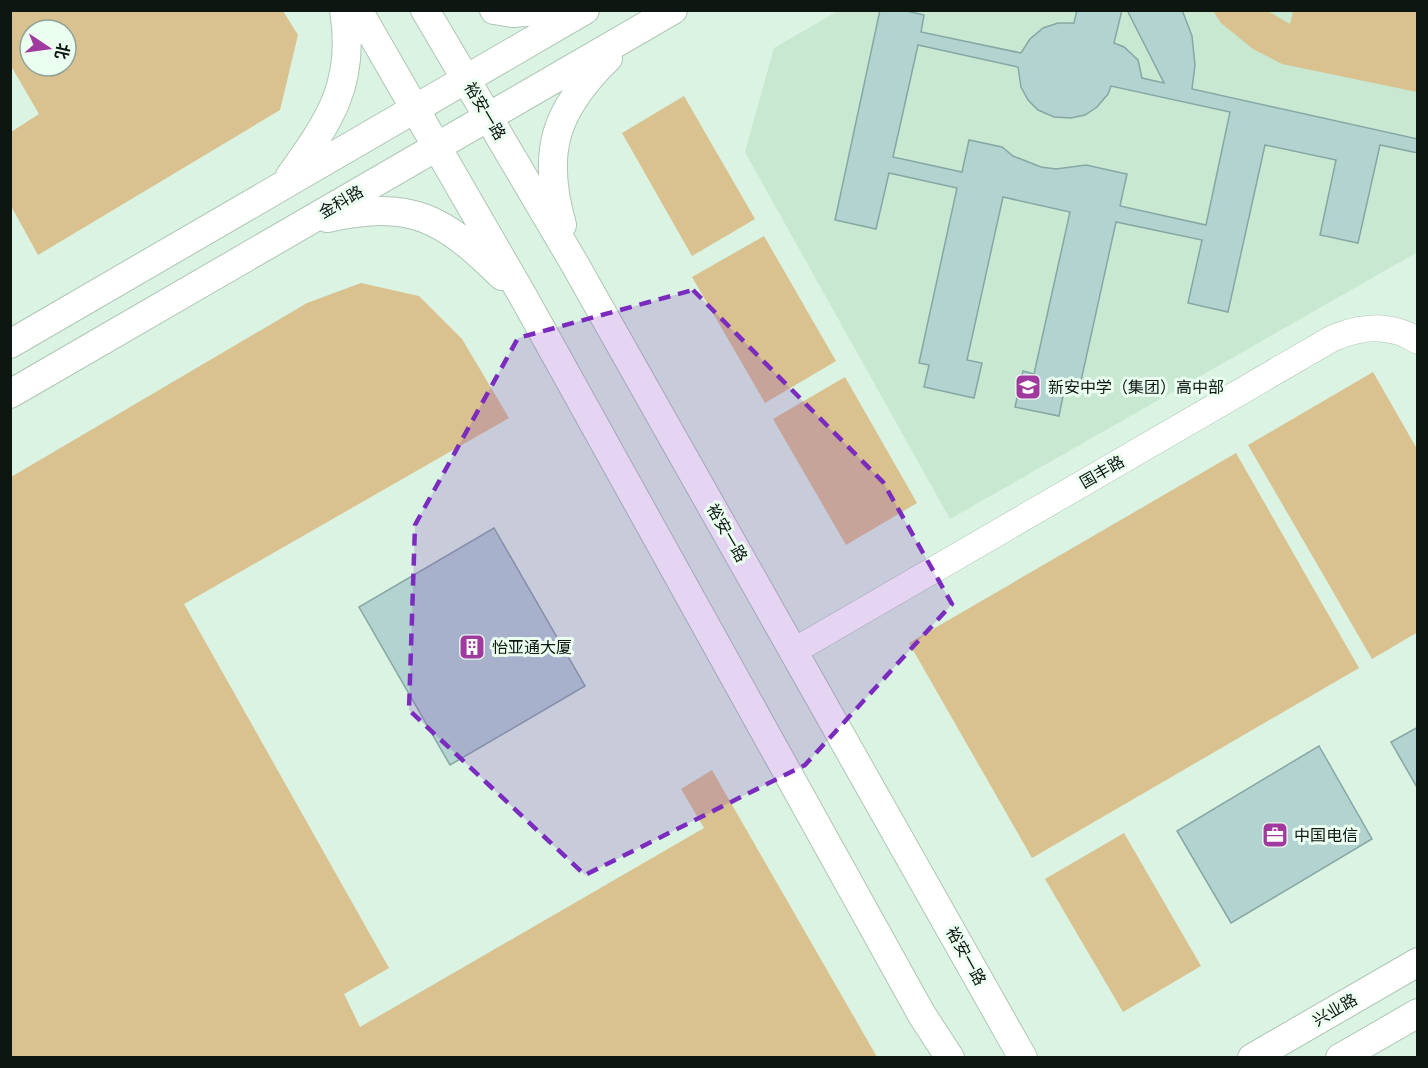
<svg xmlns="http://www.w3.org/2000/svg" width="1428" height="1068" font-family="Cabin,'Noto Sans SC',sans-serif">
<rect width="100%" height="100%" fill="#daf3e2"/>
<!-- built -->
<path fill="#c8e8d2" d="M838,11h579v244l-1,-2 -466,266 -205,-367 29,-104z"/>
<!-- green -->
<path fill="#d9c290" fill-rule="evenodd" d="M10,11h273l15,24 -18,75 -242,145 -27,-49v-74l28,-18 -28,-48zM30,30h36v36h-36z
M1213,11h55l22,13 3,-13h124v81l-135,-28 -29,-15 -32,-26z
M684,96l71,123 -63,37 -70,-123z
M764,236l72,125 -71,42 -73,-126z
M361,283l58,13 43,43 47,79 -325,186 205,364 -45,26 16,33 344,-199 -23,-39 31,-19 165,287h-866v-580l296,-174z
M1373,372l44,77 1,183 -46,27 -124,-214z
M845,377l72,126 -71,42 -73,-126z
M1236,453l123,215 -327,190 -123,-215z
M1124,833l77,133 -78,46 -78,-133z"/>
<!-- building -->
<path fill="#b2d3d0" stroke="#87a7a4" stroke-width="1.5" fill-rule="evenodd" d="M880,10h22l22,5 -3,17 100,21 9,-14 13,-11 15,-5h16l3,-13h45l-8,33 10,4 14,13 4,18 22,5 -37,-73h55l10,26 3,29 -3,24 226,50v14l-38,-8 -22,98 -38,-8 16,-75 -71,-15 -37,167 -40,-9 14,-63 -86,-18 -37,168 -14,-4 -6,30 -44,-9 8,-36 11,3 36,-162 -67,-15 -36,163 15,3 -8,35 -50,-11 5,-22 -10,-2 38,-175 -68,-15 -13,56 -41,-9zM918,45l100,22 3,20 7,13 10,10 16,7 17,1 14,-3 12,-8 11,-13 3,-8 119,26 -24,113 -86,-19 7,-32 -41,-9 -30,4 -15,-2 -28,-11 -11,-9 -33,-7 -7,32 -69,-15z
M494,528l91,158 -135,79 -91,-158z
M1418,727v62l-27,-47z
M1319,746l53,93 -141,84 -54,-92z"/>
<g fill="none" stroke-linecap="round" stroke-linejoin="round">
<!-- tertiary casing -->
<g stroke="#aec6b5" stroke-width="27">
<path id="tertiary" d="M794,651l539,-313c29,-12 57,-15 85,3"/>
</g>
<!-- secondary casing -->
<g stroke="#aec6b5" stroke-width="30">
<path id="secondary" d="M358,10l166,288 398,717 28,43
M425,10l148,251 450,797
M494,10l19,3 38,-3
M290,176c40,-56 66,-93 54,-166
M327,218c84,-19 116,0 175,58
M562,225c-21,-73 -7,-115 46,-167
M10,344l575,-334
M10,394l663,-384
M1252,1058l166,-96
M1340,1058l78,-45"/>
</g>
<!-- tertiary -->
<use href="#tertiary" stroke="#fff" stroke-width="26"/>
<!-- secondary -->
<use href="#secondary" stroke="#fff" stroke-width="28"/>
</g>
<!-- marked area -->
<path fill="#7b2cbf" fill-opacity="0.2" stroke="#7b2cbf" stroke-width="4.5" stroke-dasharray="12 8" stroke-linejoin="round" d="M693,290l190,192 69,122 -147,161 -220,110 -176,-165 6,-185 103,-187z"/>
<!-- icons -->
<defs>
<g id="school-square" transform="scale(1.35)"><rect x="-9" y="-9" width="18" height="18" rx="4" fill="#a13a9e" stroke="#ebfff1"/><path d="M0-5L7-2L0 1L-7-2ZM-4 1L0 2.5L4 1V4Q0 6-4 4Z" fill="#fff"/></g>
<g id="building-square" transform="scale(1.35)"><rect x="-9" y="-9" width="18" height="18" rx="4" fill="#a13a9e" stroke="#ebfff1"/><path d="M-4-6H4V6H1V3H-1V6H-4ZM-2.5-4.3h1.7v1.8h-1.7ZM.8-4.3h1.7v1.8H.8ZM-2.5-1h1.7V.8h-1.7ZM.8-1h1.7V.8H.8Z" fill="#fff"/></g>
<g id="office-square" transform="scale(1.35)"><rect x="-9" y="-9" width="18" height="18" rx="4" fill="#a13a9e" stroke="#ebfff1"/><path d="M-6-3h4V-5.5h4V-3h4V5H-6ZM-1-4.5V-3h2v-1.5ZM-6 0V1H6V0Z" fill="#fff"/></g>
</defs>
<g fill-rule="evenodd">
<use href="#school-square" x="1028" y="387"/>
<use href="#building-square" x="472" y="647"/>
<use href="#office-square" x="1275" y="835"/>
</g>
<g text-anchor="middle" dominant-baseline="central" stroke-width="6" stroke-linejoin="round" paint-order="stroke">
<!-- street labels -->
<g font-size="16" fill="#0d1610" stroke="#ebfff1">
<text transform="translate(485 111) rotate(59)">裕安一路</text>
<text transform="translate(341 202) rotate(-30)">金科路</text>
<text transform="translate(1102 472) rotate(-30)">国丰路</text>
<text transform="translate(727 533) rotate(60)">裕安一路</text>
<text transform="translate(966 956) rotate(61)">裕安一路</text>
<text transform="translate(1335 1010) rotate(-30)">兴业路</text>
</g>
<!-- poi labels -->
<g font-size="16" fill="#0d1610" stroke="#ebfff1" text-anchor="start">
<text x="1048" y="387">新安中学（集团）高中部</text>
<text x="492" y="647">怡亚通大厦</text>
<text x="1294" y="835">中国电信</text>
</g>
</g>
<!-- border -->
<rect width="1428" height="1068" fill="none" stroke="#0d1610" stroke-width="24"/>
<!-- north arrow -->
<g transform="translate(48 48) rotate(103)"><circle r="28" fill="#ebfff1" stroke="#92a297" stroke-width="1.5"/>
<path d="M0-4.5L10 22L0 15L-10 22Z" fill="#a13a9e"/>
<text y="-9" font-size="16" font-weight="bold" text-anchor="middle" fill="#0d1610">北</text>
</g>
</svg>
